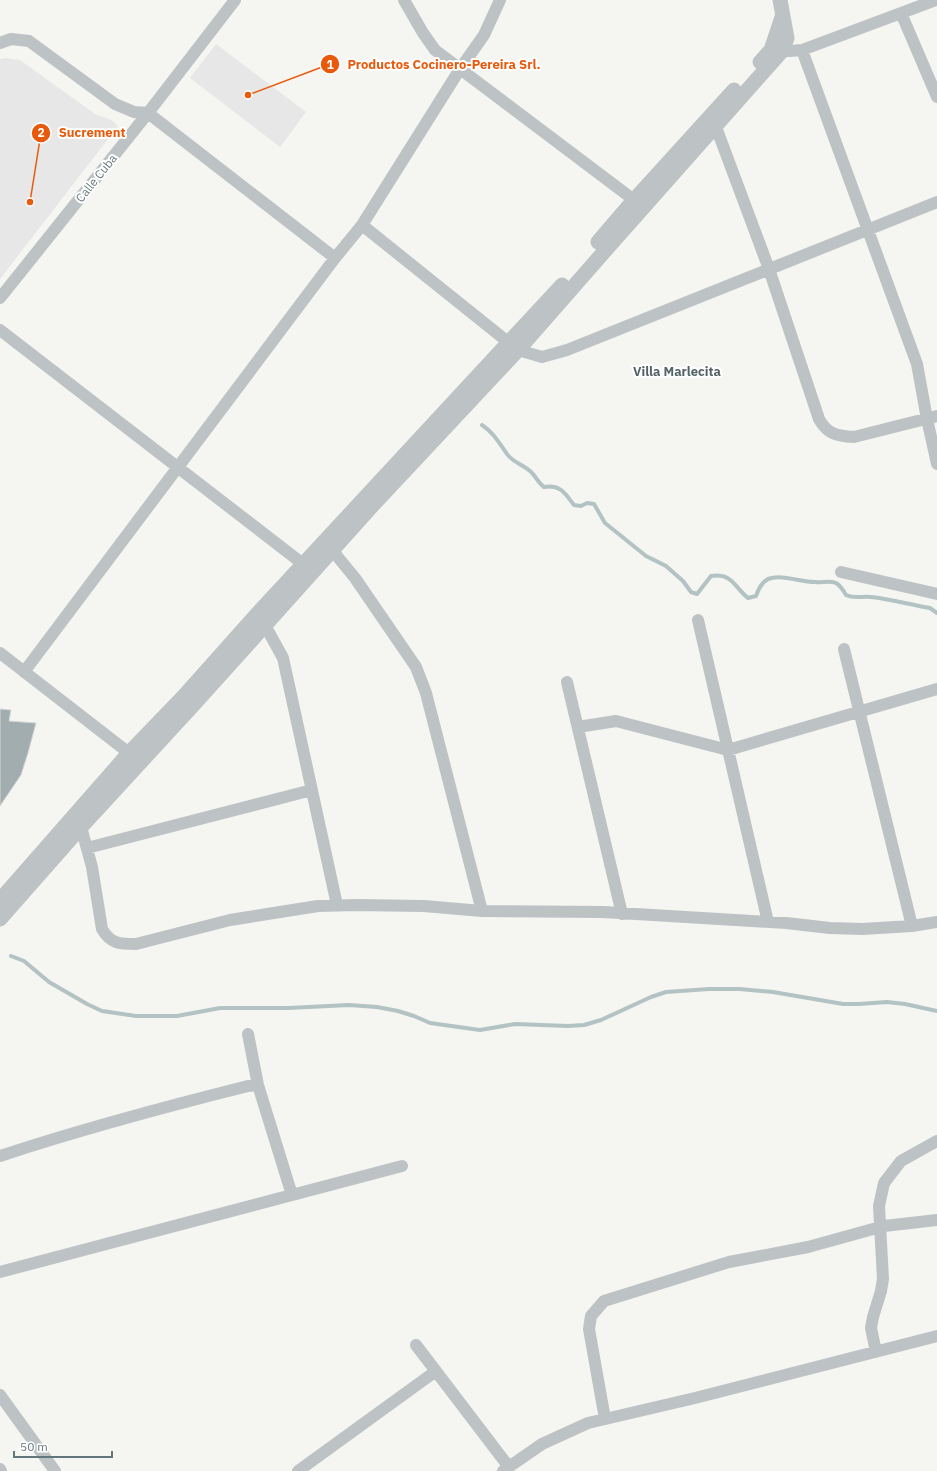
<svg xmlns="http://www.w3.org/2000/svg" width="937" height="1471" font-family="'IBM Plex Sans',sans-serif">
<rect width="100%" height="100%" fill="#f5f5f2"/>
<!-- built -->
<path fill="#e6e7e6" d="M216,44l90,68 -26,35 -90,-69z
M5,58l15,2 75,54 16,6 7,6 -118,153v-220z"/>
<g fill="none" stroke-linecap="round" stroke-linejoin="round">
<!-- stream -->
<path stroke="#b3c2c3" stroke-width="4" d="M482,425c12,8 17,18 25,29 6,9 18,11 25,19 5,5 6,10 12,14 16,-3 21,6 30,18l7,1 6,-3 7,1 11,19 41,33 20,10 17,15 8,11 6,2 14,-18c22,-3 23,11 37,22l8,-2c2,-6 5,-13 12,-17 14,-5 32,3 47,3 7,1 14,-2 21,1 5,3 7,7 10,12 9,4 15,1 25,2 20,2 40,8 59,11l7,5
M11,956l13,5 25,21 38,22 15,7 34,5h41l43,-8h68l61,-3 28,2 21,4 16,5 16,7 50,7 35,-6 53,2 16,-1 17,-5 50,-23 15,-5 43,-3h30l34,3 70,12h16l28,-2 18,2 32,7"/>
</g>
<!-- building -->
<path fill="#a2adaf" stroke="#d7d6d5" d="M0,709l11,1 -2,11 27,2 -8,30 -7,22 -21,31z"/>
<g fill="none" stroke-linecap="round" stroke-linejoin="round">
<!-- minor -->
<path stroke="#bdc2c4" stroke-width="12" d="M404,0l19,33 12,17 199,150
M901,13l36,84
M0,43l11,-4 18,2 86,63 19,8 14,1 187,145
M774,50l16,1 12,-1 134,-50
M802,50l115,314 10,55 10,45
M713,119l56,150 50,150c8,15 18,17 35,18l83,-21
M362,225l156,125 24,7 25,-7 370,-148
M0,298l148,-185 87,-113
M0,330l303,234
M332,550l23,28 61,89 10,26 56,218
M841,572l96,22
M261,618l22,40 54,247
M698,620l70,302
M844,649l68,277
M0,653l129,100
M24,672l311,-414 27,-33 98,-156 24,-34 16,-35
M567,682l55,232
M578,727l38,-6 112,29 209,-61
M81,827l11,40 10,62c9,15 17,15 34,15l94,-24 88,-14 38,-1 68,1 58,5 121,1 183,11 44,5 32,1 50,-3 25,-4
M87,848l225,-58
M248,1034l10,51 34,110
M0,1156c82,-27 164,-49 248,-70l10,-1
M0,1272l402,-106
M416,1345l93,122
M876,1352l-5,-24 2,-11 8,-26 2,-12 -4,-73 5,-23 17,-22 36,-20
M0,1395l55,76
M605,1419l-16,-90 2,-13 13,-15 125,-39 79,-15 76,-21 53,-6
M0,1469l1,2
M298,1471l138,-100
M503,1471l39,-27 46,-21 107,-25 242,-62"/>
<!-- tertiary -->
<path stroke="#bdc2c4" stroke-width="15" d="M760,62l11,-12 11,-33
M598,242l36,-42 100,-110
M0,900l129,-147 55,-57 74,-83 304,-328
M0,919l81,-92 115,-125 176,-196 146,-156 92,-105 172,-194 5,-13 -7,-38"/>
</g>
<g text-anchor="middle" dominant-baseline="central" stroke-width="4" stroke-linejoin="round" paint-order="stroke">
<!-- street labels -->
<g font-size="12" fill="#63767b" stroke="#fff">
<text transform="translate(96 178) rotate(-51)">Calle Cuba</text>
</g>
<!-- neighbourhood labels -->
<g font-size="13" font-weight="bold" fill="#546366" stroke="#fff">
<text x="677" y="371">Villa Marlecita</text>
</g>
</g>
<!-- callouts -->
<path fill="none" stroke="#e8590c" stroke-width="1.5" d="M248 95L330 64M30 202L41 133"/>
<g fill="#e8590c" stroke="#fff" stroke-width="1.5">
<circle cx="248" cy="95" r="4"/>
<circle cx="30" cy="202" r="4"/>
<circle cx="330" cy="64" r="10"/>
<circle cx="41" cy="133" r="10"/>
</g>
<g font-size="12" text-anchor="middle" font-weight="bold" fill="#fff">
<text x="330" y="69">1</text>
<text x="41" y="137">2</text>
</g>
<g font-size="13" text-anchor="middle" font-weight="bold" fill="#e8590c" stroke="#fff" stroke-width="4" stroke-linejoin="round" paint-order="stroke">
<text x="444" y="69">Productos Cocinero-Pereira Srl.</text>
<text x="92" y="137">Sucrement</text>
</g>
<!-- scale -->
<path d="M14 1451v6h98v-6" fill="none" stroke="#63767b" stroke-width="2"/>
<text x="20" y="1451" font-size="12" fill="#63767b" stroke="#ffffff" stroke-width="3" paint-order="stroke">50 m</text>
</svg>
